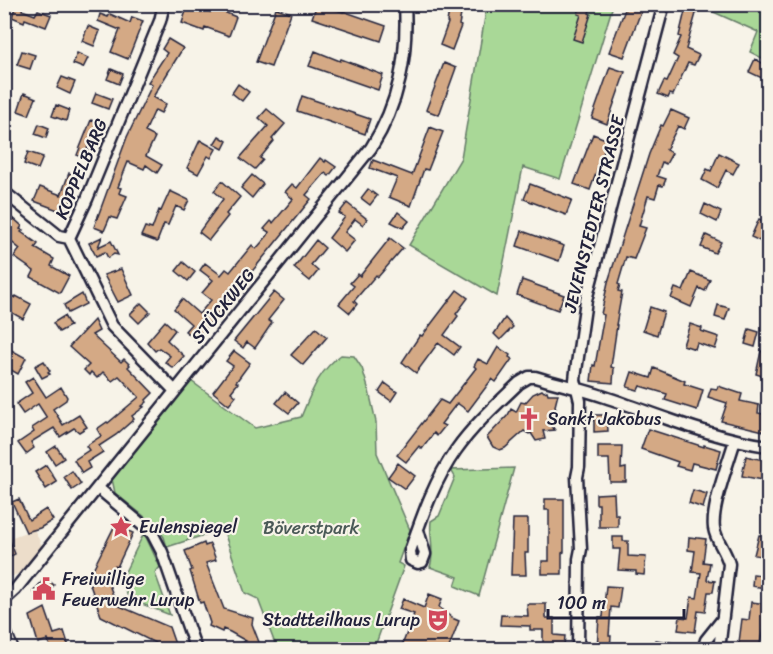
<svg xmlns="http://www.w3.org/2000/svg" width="773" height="654" font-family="Sriracha,sans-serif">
<rect width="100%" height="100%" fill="#f7f3e8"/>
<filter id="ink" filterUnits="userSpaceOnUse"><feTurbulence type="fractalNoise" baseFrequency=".0167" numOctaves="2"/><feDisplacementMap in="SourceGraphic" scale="12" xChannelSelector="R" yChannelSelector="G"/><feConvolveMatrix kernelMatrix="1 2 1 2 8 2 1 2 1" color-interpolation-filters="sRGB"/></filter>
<g filter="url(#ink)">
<!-- built -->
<path fill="#ecddca" d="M34,529l8,17 -22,27 -12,5 -3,-1 -1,-37z"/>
<!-- green -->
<path fill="#a9d897" stroke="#667d69" stroke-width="1.5" d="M487,5h126l-53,174 -37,-12 -26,129 -88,-51 52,-87z
M698,5h70v56l-18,-9 8,-20z
M341,355l13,1 8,12 7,23 7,31 1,31 33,77 -12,33 6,3 -30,83h-97l-19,-50 -13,-6 -22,-64 -56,18 -3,-10 -8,-11 -41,-33 -3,-14 79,-98 64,47 46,-11c10,-24 18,-47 40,-62z
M514,468l-35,128 -24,-10 3,-9 -28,-10c5,-15 -1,-31 1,-46l8,-5 16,-39 -4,-7z
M144,533l16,34 -5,6 15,42 -41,-16 -8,-19z"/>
<!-- building -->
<path fill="#d4a985" stroke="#22223b" stroke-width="1.5" d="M317,4l26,8v-1l43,15 -5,15 -69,-23z
M581,4h11l-3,9 2,1 -9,28 -9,-3 8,-24 -3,-1z
M627,4l16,2 -19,51 -15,-5z
M16,5l7,2 -1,3 13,5 3,-5 13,5 -5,12 -21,-8 -1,3 -12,-5z
M188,5l23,7 1,-2 12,2 12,5 -7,19 -24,-9 -1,4 -22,-8z
M450,5l12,4 -3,16 2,1 -9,24 -12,-5 8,-22 -1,-1z
M686,7l11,3 -11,39 13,6 -5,10 -6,-2 -15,32 -3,-1 -2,4 -10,-4 6,-13 3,1 11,-24 -5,-3 8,-18 -2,-1z
M276,8l15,5 -20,54 -15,-5z
M100,14l8,3 2,-3 20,9 2,-6 11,4 -15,38 -17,-7 9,-22 -22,-9z
M88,26l12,5 -6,15 -12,-5z
M168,39l15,9 -30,49 13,7 -5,9 -6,-3 -10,22 10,5 -9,19 16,9 -5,8 -11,-8 -2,4 -16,-7 -10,25 3,1 -2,5 8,3 -10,23 -7,-2 -6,14 -10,-4 33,-90 25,-52 -4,-3 19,-29 -5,-4z
M22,51l13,4 -5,14 -13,-4z
M315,51l25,10 1,-2 42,16 -5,15 -69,-24z
M77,53l11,5 -5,10 -10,-4z
M755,59l13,7 -4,13 -15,-7z
M444,63l12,5 -17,47 -13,-5z
M610,67l15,5 -18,52 -15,-6z
M111,69l12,5 -4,10 -12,-5z
M62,77l13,5 -5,12 -13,-6z
M238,84l11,8 -7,9 -10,-8z
M24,93l12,5 -7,17 -11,-4z
M96,93l16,6 -4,10 -16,-6z
M302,96l68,23 -5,15 -68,-23z
M56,105l13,5 -3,11 -14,-5z
M267,109l18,15 -13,15 2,2 -14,17 3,2 -8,9 -15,-11 28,-32 -9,-8z
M671,110l18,8 -5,11 -6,-3 -12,24 6,3 -6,11 -4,-2 -5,14 9,3 -3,7 -4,-1 -4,13 -7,-2 -9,30 7,2 -12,31 -8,-2 -8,27 2,1 -2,6 4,1 -6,33h1l-6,42 3,1 -1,15 -22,-2 2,-16 2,1 9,-51 -3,-1 7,-32 41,-128 12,-29 2,1z
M91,120l11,5 -4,9 -4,-1 -7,16 4,2 -3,8 -11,-4z
M39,124l10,4 -3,10 -11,-4z
M430,127l13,5 -15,38 -4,-1 -13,37 -22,-9 8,-19 -27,-10 3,-8 39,15z
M593,134l15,6 -18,50 -16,-6z
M219,136l8,5 -4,8 -9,-5z
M200,140l16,9 -5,9 -3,-2 -10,18 -11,-6z
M28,152l15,5 -5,12 -14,-5z
M719,153l20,10 -6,11 -7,-4 -9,18 -15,-8 5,-11 4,2z
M320,158l5,4 1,-2 10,7 -7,9 -4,-3 -19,22 5,4 -115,141 -11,-9 6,-7 -17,-15 8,-10 17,15 12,-14 -9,-7 11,-13 -13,-10 5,-7 16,12 5,-6 4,3 22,-27 4,4 12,-14 1,-3 -5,-3 7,-8 2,2 20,-24 -8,-7 7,-8 5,4z
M69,173l11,4 -14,36 -32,-12 6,-14 21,8z
M252,175l11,9 -11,14 -11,-10z
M222,181l18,16 -14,17 2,2 -19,24 -10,-8 24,-33 -9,-8z
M530,184l42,16 -6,15 -42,-16z
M368,189l9,7 -7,9 -9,-7z
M170,191l19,9 -5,10 -8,-4 -8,19 -4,-1 -7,18 -16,-6 4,-9 7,2 7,-19 2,1z
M347,203l20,16 -4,6 -8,-6 -10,13 10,8 -10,12 -16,-14 16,-21 -6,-4z
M705,204l16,8 -4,10 -16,-8z
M398,212l11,9 -6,7 -12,-6z
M4,215l7,6 2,-3 9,8 -2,3 3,1 -2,2 17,12 -3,4 19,11 -3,7 18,10 -9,17 -29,-16 3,-6 -20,-14 6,-8 -16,-13z
M759,219l9,4v9l-4,11 -13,-6z
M522,231l42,15 -5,15 -42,-15z
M706,235l15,7 -6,11 -14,-6z
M102,237l-4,10 13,-6 7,14 -4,-1 -6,4 -3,-6 -9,4 -7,-13z
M390,238l13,10 -25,29 -2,-2 -22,26 3,3 -7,9 -11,-9 15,-18 -4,-3 8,-9 2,2z
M316,240l9,8 -14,17 7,6 -8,10 -16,-13z
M183,262l12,10 -7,9 -12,-10z
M121,269l12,26 -15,7 -14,-27z
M691,272l19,8 -5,11 -6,-3 -8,19 -20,-9 4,-10 8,3z
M522,280l42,15 -6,15 -41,-15z
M4,290l11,8 1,-2 15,8 -8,15 -19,-11z
M457,290l11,8 -12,16 2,2 -14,19 16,12 -6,8 -16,-12 -22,30 -14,-11 18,-27 2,1z
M274,292l10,8 -16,20 4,3 -17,25 -8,-6 -4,6 -9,-7z
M82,294l4,10 -18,9 -4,-8z
M141,303l9,9 -11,11 -9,-9z
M718,305l11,3 -4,12 -10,-3z
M650,307l14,5 -7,23 -14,-5z
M64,316l6,10 -11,6 -6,-9z
M505,318l8,9 -13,13 -6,-6z
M94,320l5,11 -7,4 29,27 3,-3 6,6 -2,2 25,26 -7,7 1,2 -5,4 2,1 -12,9 2,3 -18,16 -17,11 4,6 -16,10 3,6 -8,5 -8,-13 15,-10 -3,-4 15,-10 -4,-7 10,-7 1,1 31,-26 -20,-21 -7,5 -9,-9 -6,6 -6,-6 -2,3 -5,-5 5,-5 -20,-18z
M165,321l10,9 -8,10 17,16 -11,12 -8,-6 5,-6 -11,-8 -4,3 -8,-9z
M690,324l12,4 -1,3 18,6 -4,12 -18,-6 -2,6 -12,-4z
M316,328l11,9 -24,28 -12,-10z
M749,329l10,3 -4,15 -10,-3z
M4,346l22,12 -8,16 -14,-8z
M498,347l12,8 -1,2 3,2 -16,23 -4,-3 -24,32 -11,-8 -16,21 4,2 -8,10 -3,-3 -12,16 -3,-3 -13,16 -9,-7 43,-55 8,4 28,-36 -2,-2 4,-7 10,5z
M234,351l16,12 -14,19 2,1 -7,9 5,4 -7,9 -16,-13 20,-26 -7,-5z
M761,351l7,2 -2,24 -10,-3z
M44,361l6,10 -2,1 2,2 -8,4 -7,-12z
M654,368l31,13 -1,3 19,6 -6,20 -32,-10 2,-6 -27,-8 -2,4 -11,-3 5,-15 19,6z
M33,377l13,20 15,-10 6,10 -1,3 -13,9 10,16 16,-10 8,12 -8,5 -5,-4 -14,9 -6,-9 -23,14 3,6 -8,6 -8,-11 16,-11 -2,-4 15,-10 -9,-14 -15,10 -7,-10 16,-11 -7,-11z
M385,383l12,9 -6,9 -12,-9z
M718,386l24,8 -2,7 19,4 -1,8 10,2v17l-47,-11 6,-18 -19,-6 3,-9 6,1z
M542,390l2,2 3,-1 1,3h10l-3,12 2,6 -7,12 5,6 -12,1 2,8 -9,2 -5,-8 -2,1 -5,-3 -19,17 -5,2 -7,-3 -6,-10 21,-22 3,-6 5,3 5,-10 4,1 8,-9z
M285,392l13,11 -9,10 -13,-10z
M594,415h13l1,16 -14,1z
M648,429l56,18v-2l17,5 -5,19 -24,-6 -2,7 -14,-4 2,-4 -37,-13z
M56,446l8,12 -9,6 -8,-12z
M598,446h24l-1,23 5,-1v14h-16l-1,-23h-11z
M746,456l22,5v20l-26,-5z
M398,463l17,13 -10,13 -17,-12z
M46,465l11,17 -11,7 -11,-17z
M72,471l9,13 -9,6 -8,-13z
M693,490l14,4 -4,14 -14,-5z
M614,493l1,22h3v12h-19v-23h-3v-10z
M19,499l10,21 17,-11 7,11 -13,8 -14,4 -14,-30z
M545,499h19v53l-2,1v21h-20v-13h7v-51h-4z
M513,519h15v34h-3l1,22h-15z
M115,525l18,8 -16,34 -2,-1 -4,8 -5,3 11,28 52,22 8,23h-20l-2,-7 -54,-27 -13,-37z
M5,528l10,26 -6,3 -5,-11z
M759,535l9,1v21l-14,-2z
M613,537h10v4h5v15l18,1 -2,18 -8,-1v-3l-18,-1 2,-21h-7z
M689,537l17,2 -3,23 7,1 -3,17 8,1 -2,11h-5l-3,20 -7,-1 -3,21 -17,-2 2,-13 8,1 3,-21 6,1 4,-25 -9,-1 3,-21 -7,-1z
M204,543l1,3 5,-2 6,16 -10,3 18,46 29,9 -1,6 10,26h-21l-2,-6 7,-3 -16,-9 -7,-3 -1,3 -13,-6 1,-3 -7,-21 -3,1 -10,-32 2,-1 -7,-19z
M753,574l15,2 -2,12 -14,-2z
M45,578l9,7 -11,15 -10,-8z
M606,586l15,1 -3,21 -7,-1 -2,29h2l-1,13h-13l2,-32h4z
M429,594l13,5 -3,8 13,11 7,3 -11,29h-42l-5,-2 13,-34 -15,-5 4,-10 21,9z
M751,602l16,2 -8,46h-21l4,-31 7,1z
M527,604h19v14h8v17l11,1 -1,10 -21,-1v-15h-13v-4l-30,-1 1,-10 27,1z
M45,608l9,26 10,-3 6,19h-19l-3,-10 -10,3 -8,-27z
M656,640l25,4 -1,6h-25z"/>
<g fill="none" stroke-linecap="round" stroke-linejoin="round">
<!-- minor casing -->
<g stroke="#22223b" stroke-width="15">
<path id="minor" d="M164,4l-4,17 -73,178 -18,39 43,88 63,65
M4,192l55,44 10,2
M98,488l54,45 10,19 34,98
M418,530l7,24 -3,8 -4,1 -7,-3 -1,-9c12,-34 24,-70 46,-101 17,-24 41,-46 63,-67l10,-6h6c23,7 47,12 70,20 54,18 107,41 163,49
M4,600l11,-10 356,-442c28,-44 37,-91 34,-144
M578,650l1,-91 2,-10 -4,-72 2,-10 1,-66 -5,-21 1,-9 10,-71 78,-296
M703,650l3,-10 16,-20
M719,650l10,-86c-3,-13 -13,-23 -15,-36 -3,-21 15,-67 21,-88"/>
</g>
<!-- major casing -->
<g stroke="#22223b" stroke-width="18">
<path id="major" d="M4,633l7,17"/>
</g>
<!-- minor -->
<use href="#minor" stroke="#f7f3e8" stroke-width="10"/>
<!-- major -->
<use href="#major" stroke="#f7f3e8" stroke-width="14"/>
</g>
</g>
<!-- icons -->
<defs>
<g id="church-bare" transform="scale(1.8)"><path d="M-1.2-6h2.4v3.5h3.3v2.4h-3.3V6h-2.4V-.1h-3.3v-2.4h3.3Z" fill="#d1495b" stroke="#f7f3e8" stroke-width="2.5" paint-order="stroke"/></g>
<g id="sight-bare" transform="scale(1.8)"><path d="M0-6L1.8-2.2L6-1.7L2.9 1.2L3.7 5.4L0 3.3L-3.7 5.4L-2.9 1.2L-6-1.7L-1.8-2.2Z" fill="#d1495b" stroke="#f7f3e8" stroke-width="2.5" paint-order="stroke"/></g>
<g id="civic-bare" transform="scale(1.8)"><path d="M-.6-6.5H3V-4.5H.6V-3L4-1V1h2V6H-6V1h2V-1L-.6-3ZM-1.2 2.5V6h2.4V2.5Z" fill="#d1495b" stroke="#f7f3e8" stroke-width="2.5" paint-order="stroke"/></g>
<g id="theatre-bare" transform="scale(1.8)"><path d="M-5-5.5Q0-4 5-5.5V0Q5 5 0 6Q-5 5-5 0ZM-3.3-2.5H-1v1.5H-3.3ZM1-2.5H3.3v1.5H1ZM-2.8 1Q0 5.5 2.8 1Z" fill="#d1495b" stroke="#f7f3e8" stroke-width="2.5" paint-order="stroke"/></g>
</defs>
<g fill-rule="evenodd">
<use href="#church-bare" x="529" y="419"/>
<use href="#sight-bare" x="121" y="527"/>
<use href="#civic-bare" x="44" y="589"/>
<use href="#theatre-bare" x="438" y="620"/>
</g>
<g text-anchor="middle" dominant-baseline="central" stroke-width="4.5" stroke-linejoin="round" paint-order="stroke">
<!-- street labels -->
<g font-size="18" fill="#22223b" stroke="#f7f3e8">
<text transform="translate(81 169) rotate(-67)">KOPPELBARG</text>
<text transform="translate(594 214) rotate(-76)">JEVENSTEDTER STRASSE</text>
<text transform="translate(223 306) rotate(-51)">STÜCKWEG</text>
</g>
<!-- poi labels -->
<g font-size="18" fill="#22223b" stroke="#f7f3e8" text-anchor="start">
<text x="547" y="419">Sankt Jakobus</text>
<text x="139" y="527">Eulenspiegel</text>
<text x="62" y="579">Freiwillige<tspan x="62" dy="21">Feuerwehr Lurup</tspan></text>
<text x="420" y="620" text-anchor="end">Stadtteilhaus Lurup</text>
</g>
<!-- park labels -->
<g font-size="18" fill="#4a5957" stroke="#f7f3e8">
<text x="311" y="528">Böverstpark</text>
</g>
</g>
<!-- margin -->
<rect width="773" height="654" fill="none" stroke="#f7f3e8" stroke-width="24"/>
<rect x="12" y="12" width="749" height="630" fill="none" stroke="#22223b" stroke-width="2" filter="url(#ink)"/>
<!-- scale -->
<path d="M548 609v9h136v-9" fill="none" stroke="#22223b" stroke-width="3"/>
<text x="557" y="609" font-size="18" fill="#22223b" stroke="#f7f3e8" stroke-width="4.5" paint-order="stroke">100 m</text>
</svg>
